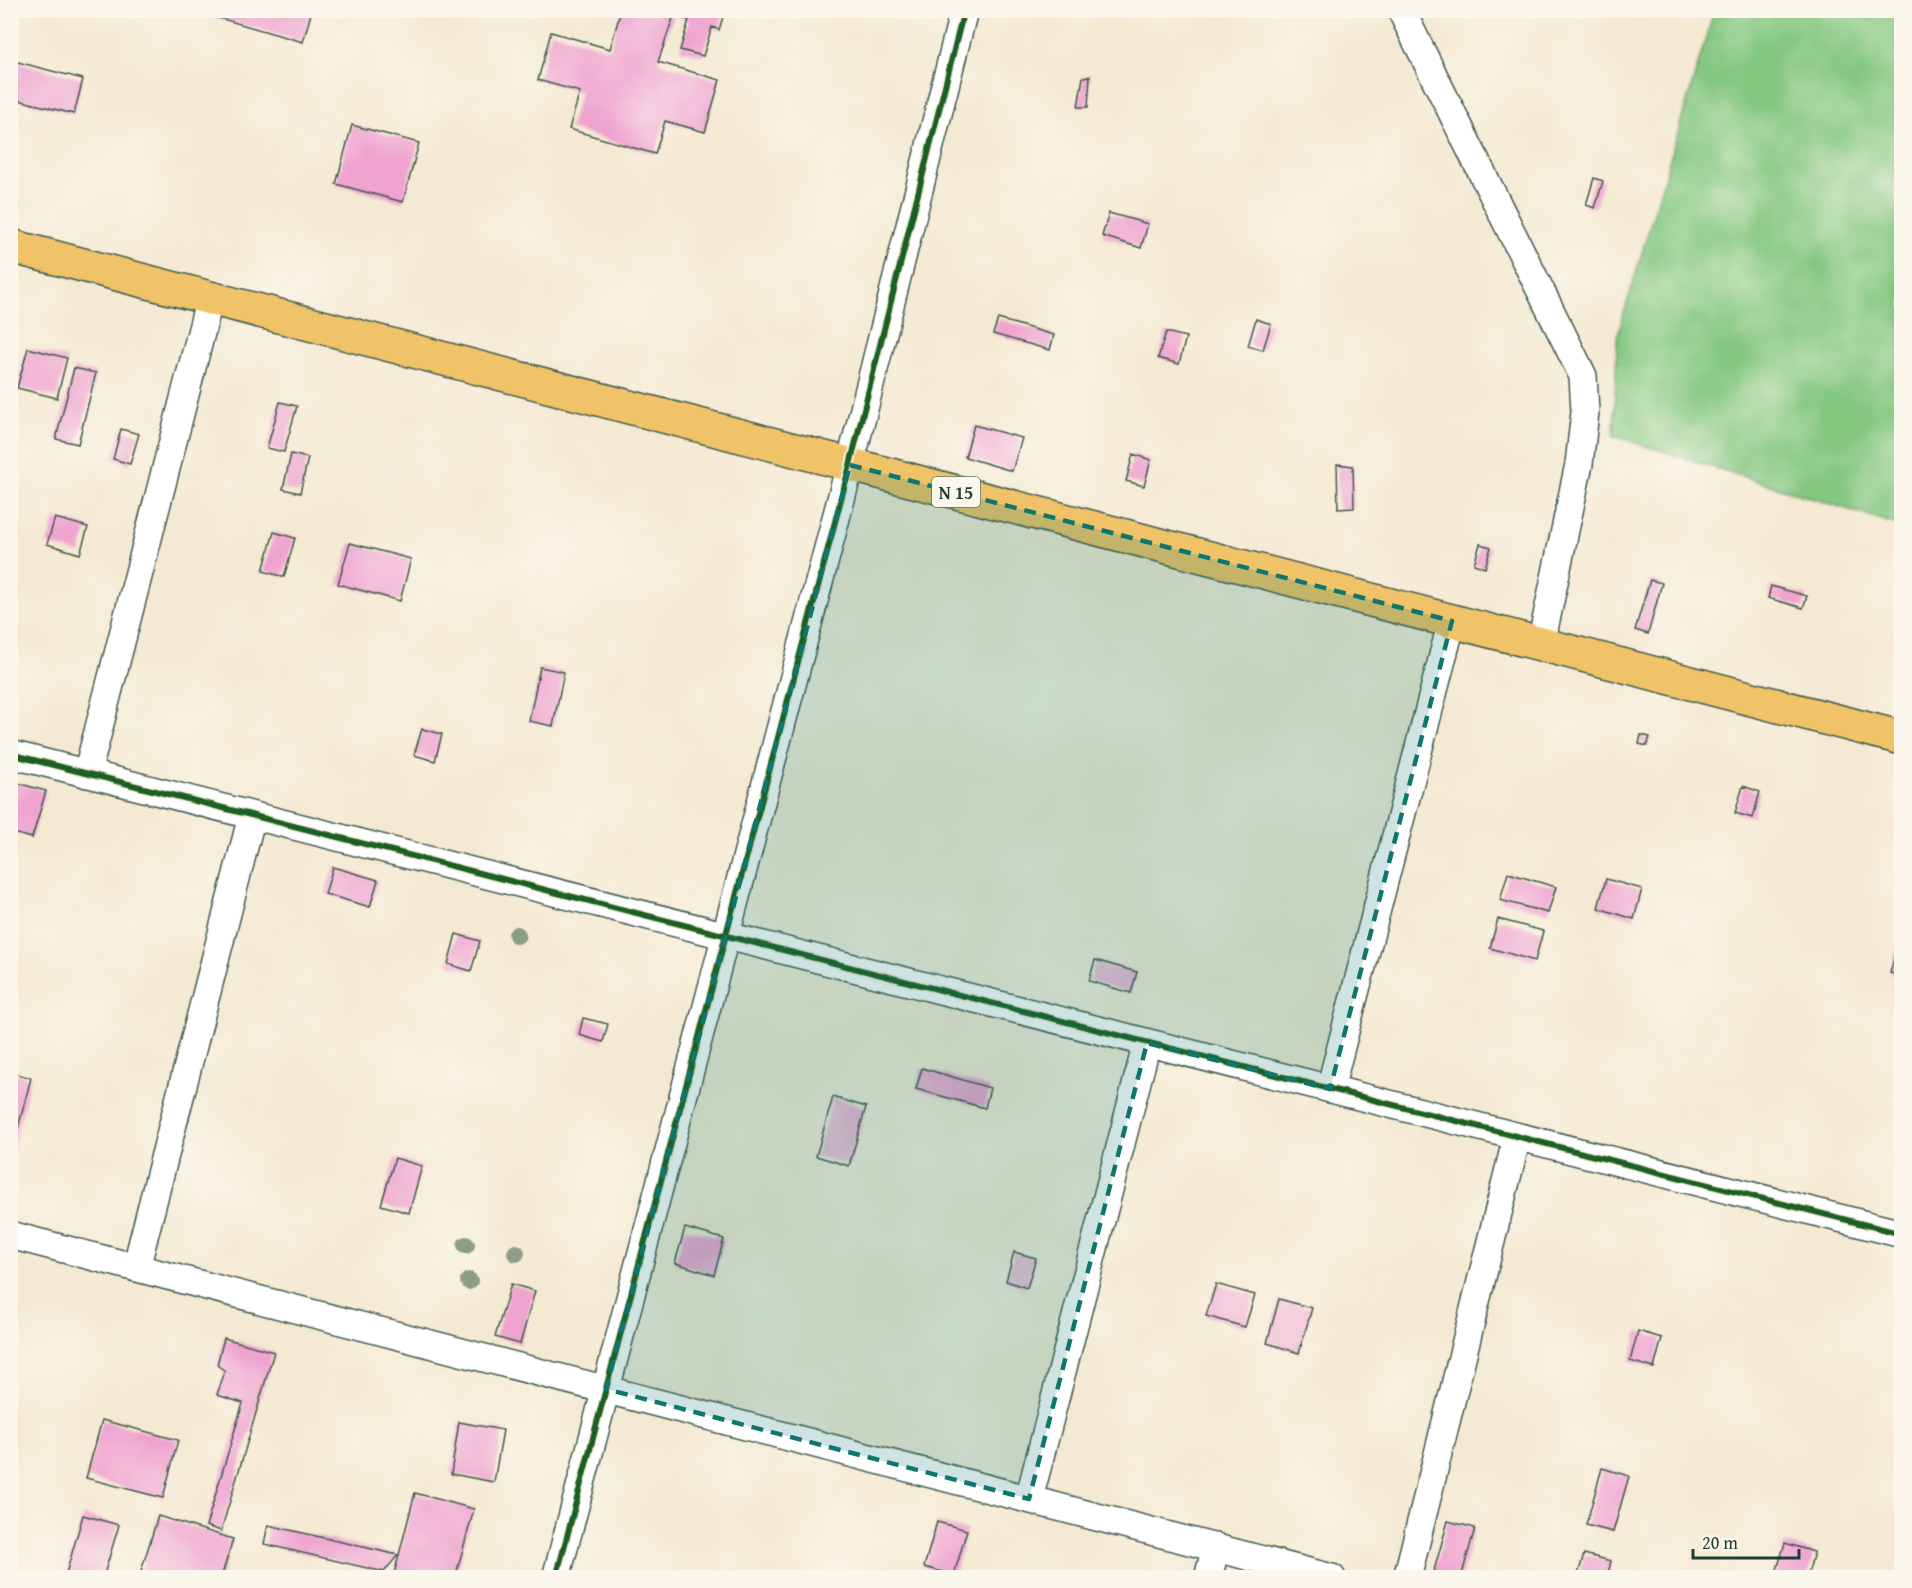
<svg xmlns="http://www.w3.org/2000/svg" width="1912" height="1588" font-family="'Gentium Book Plus',serif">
<rect width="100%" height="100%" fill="#fbf7ec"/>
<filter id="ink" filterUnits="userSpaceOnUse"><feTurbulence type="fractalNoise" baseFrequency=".0167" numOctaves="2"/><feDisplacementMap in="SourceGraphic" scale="12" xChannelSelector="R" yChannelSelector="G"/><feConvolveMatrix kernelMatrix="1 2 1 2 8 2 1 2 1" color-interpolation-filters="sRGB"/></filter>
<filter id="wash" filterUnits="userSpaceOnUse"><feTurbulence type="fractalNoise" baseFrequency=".008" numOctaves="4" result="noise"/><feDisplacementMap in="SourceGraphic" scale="24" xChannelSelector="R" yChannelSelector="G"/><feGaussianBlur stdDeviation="1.35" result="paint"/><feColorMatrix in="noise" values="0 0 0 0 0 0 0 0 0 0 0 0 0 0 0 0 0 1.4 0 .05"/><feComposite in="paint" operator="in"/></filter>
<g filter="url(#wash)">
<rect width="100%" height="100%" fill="#f4e9d2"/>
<!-- green -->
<path fill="#83c780" stroke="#51825a" stroke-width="1.5" d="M1714,11h187v515l-287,-90 3,-99z"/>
<g id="blocks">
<!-- building -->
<path fill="#efa4d0" d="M191,10h121l-9,32z
M621,10h40l13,5 -16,47 62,18 -15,52 -40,-11 -10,33 -86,-25 11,-37 -42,-12 13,-48 59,17z
M675,10h50l-6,20 -7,-3 -9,29 -23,-6 9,-30 -15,-5z
M10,60l73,19 -9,35 -64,-16z
M1090,76l-2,31h-10l5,-30z
M352,125l67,18 -16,59 -67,-18z
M1594,178l9,3 -8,27 -9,-3z
M1109,213l39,11 -7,24 -39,-12z
M998,319l56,16 -4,15 -57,-16z
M1256,319l15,5 -8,26 -15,-4z
M1166,332l20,5 -7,27 -21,-6z
M28,348l39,10 -10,40 -40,-10z
M74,368l22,5 -18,71 -22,-5z
M280,402l17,4 -13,46 -17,-4z
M974,425l48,13 -10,33 -47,-14z
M121,429l18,5 -9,30 -17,-5z
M291,454l17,4 -8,35 -17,-4z
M1133,454l18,6 -7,26 -18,-5z
M1337,464l16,2 1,42 -16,1z
M55,518l33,9 -8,27 -33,-10z
M274,532l21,6 -11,39 -21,-6z
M350,543l61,16 -11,42 -62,-17z
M1480,544l11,3 -6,21 -11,-4z
M1650,580l12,3 -14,51 -13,-4z
M1771,586l36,10 -4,12 -35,-10z
M540,667l24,5 -11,54 -24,-5z
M422,729l20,5 -7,27 -21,-6z
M1641,735l9,2 -3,9 -8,-2z
M10,781l36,10 -14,47 -22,-6z
M1743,786l17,6 -7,26 -18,-5z
M333,867l45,13 -8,27 -45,-13z
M1508,873l48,14 -8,26 -48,-13z
M1606,879l36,10 -8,30 -36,-11z
M1498,919l45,12 -8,30 -45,-13z
M456,934l24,7 -9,30 -23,-7z
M1901,934h1v42l-12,-3z
M1095,960l42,12 -6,21 -42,-12z
M583,1018l25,6 -5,18 -24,-7z
M922,1068l68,20 -5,20 -69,-19z
M10,1072l21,6 -20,77 -1,-1z
M833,1097l33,10 -17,59 -33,-10z
M395,1158l27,8 -13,47 -28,-8z
M685,1228l39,11 -10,36 -39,-12z
M1014,1252l22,6 -9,30 -21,-7z
M511,1284l24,7 -15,53 -25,-7z
M1216,1284l39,11 -10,32 -39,-11z
M1279,1299l33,9 -13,45 -32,-10z
M1638,1331l24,7 -8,30 -24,-7z
M224,1338l50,14 -53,179 -15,-5 37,-123 -26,-8 8,-24 -8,-6z
M102,1420l76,20 -15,58 -77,-20z
M459,1422l44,8 -9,52 -43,-8z
M1602,1468l27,8 -16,56 -27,-7z
M415,1493l59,16 -19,69h-62z
M83,1515l36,10 -16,53 -38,-1z
M158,1516l75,23 -12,39h-82z
M1448,1521l27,7 -14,50h-16l-12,-4z
M937,1522l30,8 -13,45 -30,-8z
M268,1525l130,30 -14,17 -120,-28z
M1785,1543l29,9 -7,26 -32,-2z
M1584,1554l27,7 -4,17h-30z"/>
</g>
</g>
<g filter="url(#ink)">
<use href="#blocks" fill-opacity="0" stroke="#3f574c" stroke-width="1.5"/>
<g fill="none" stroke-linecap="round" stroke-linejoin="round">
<!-- street casing -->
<g stroke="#3f574c" stroke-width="30">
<path id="street" d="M1401,10l182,366 2,36 -6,52 -38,180
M10,754l1892,480
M87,774l123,-476
M1330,1089l122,-468
M10,1235l1322,343
M136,1268l116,-452
M1029,1499l118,-456
M556,1578l294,-1113 114,-455
M1208,1578l8,-31
M1407,1578l110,-441"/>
</g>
<!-- primary casing -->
<g stroke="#3f574c" stroke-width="36">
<path id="primary" d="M10,246l1892,492"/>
</g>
<!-- street -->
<use href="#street" stroke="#fff" stroke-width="27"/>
<!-- primary -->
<use href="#primary" stroke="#f0c369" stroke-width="33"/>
<!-- cycleway casing -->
<g stroke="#fbf7ec" stroke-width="10">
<path id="cycleway" d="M10,754l1892,480
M556,1578l294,-1113 114,-455"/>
</g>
<!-- cycleway -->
<use href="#cycleway" stroke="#1b5e20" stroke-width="6"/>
</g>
<!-- trees -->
<g fill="#8d9e86">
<circle cx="517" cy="935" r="9"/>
<circle cx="466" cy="1245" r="9"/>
<circle cx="516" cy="1253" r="9"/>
<circle cx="469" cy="1281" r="9"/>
</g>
</g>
<!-- marked area -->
<path fill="#0f766e" fill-opacity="0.2" stroke="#0f766e" stroke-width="4.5" stroke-dasharray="12 8" stroke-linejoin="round" d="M850,465l602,156 -122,468 -183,-46 -118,456 -423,-110z"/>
<g text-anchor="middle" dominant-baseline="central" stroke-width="6" stroke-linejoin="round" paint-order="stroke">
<!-- shield labels -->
<rect fill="#fbf7ec" stroke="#61756b" stroke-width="1.5" x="932" y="477" width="48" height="30" rx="4.5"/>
<g font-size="18" font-weight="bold" fill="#1f3d34">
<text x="956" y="492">N 15</text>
</g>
</g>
<!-- margin -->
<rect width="1912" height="1588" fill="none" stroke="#fbf7ec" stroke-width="36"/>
<!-- scale -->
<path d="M1693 1549v9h106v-9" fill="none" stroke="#1f3d34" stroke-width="3"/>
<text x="1702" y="1549" font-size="18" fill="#1f3d34" stroke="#fbf7ec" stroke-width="4.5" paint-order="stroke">20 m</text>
</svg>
